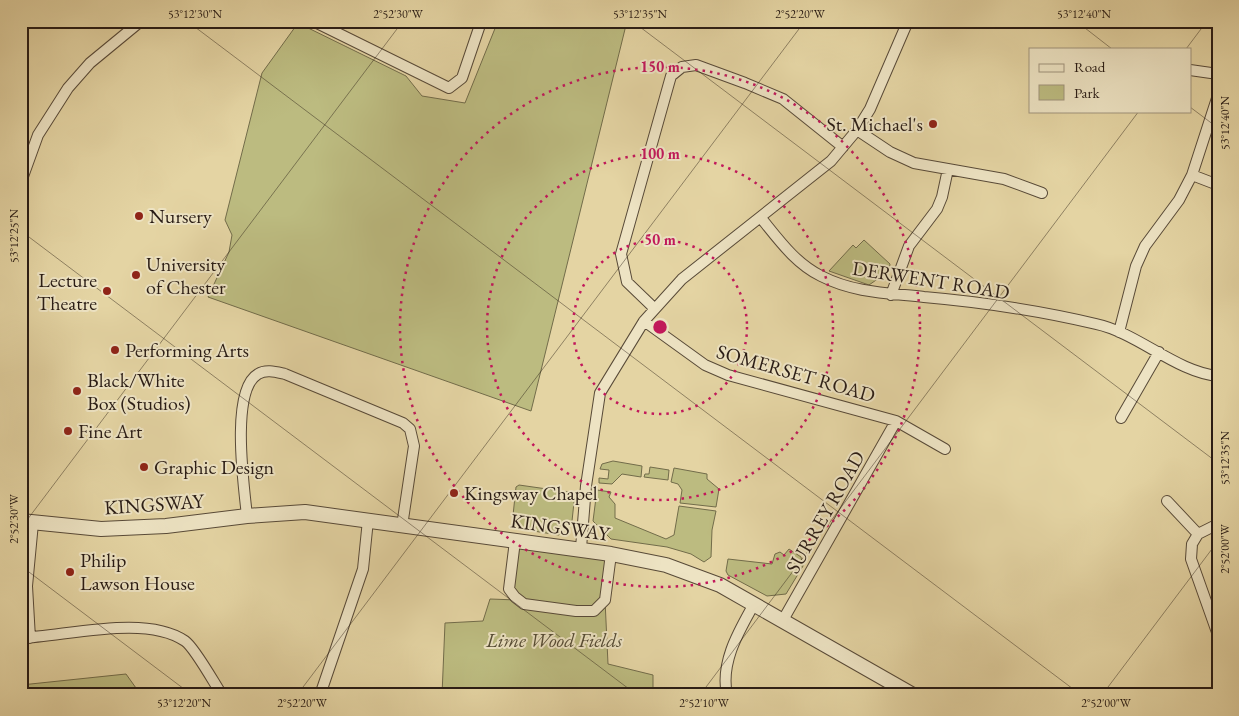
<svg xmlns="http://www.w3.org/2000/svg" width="1239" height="716" font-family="'EB Garamond',serif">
<rect width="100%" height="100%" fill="#e4d4a3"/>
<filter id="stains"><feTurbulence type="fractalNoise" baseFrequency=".004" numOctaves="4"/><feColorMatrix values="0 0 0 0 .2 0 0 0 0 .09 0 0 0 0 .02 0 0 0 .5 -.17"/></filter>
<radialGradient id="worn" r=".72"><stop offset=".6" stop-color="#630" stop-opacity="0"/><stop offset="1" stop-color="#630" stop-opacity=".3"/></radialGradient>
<!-- green -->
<path fill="#bcbb80" stroke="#726c4a" d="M498,21h129l-96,390 -323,-114 21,-45 3,-17 -7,-15 37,-147 36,-50 108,53 16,20 43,7z
M864,240l26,24 -1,7 -20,14 -40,-14 24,-26 3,3z
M613,461l29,5 -1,11 -19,-3 -10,10 -13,-1v-5l9,1 1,-9 -9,-1 2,-5z
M650,467l19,3 -1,10 -24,-3 1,-3h4z
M674,468l33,6v5l12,10 -3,18 -36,-4 2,-13 -4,-6 -7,-2z
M519,485l56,8 -3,28 -13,14 -45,-7 -2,-3 4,-38z
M597,490l14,2 -2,5 6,7v14l51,21 8,-4 5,-29 37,5 -4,19 -1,27 -7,5 -13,-8 -24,-7 -56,-8 -18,-18z
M515,541l96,13 -6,46 3,64 45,11v20h-211l3,-72 38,-2 7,-22 27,1 -4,-4z
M789,549l12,8 2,9 -17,28 -19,2 -39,-21 -2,-4 2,-12 44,5 3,-10 5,-2 4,3z
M126,674l15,21h-120v-10z"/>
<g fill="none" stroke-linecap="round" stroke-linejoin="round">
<!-- minor casing -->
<g stroke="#584a38" stroke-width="12">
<path id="minor" d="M313,21l136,67 13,-10 18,-53 -7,-4
M1190,70l28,4
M857,130l33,22 24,11 90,16 38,14
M1192,175l26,10
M21,182l17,-47 30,-47 22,-25 51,-42
M761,218c18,22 34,45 60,58 33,17 67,17 103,21 57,5 117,14 172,27 42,9 80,48 122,52
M891,295l18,-49 28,-37 5,-12 6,-28
M654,308l-27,-26 -6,-28 50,-178 11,-9 14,-2 49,18 38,16 60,48
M644,321l61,44 23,10 168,46 49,28
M1119,332l17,-66 9,-20 34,-46 13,-25 26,-80
M1121,418l38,-66
M1167,501l31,33 -6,10 -1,15 27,76
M247,516c-3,-29 -17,-126 11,-142 8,-5 18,-2 27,0l118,49 7,6 4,17 -12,80
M1198,534l20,-10
M515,541l-6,48 6,8 9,7 52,7h18l11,-11 6,-46
M581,548l5,-62 14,-93 44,-72 38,-42 149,-118 26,-31 13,-21 38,-88
M783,620l113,-199
M21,638c46,-2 125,-24 164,3 10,7 29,42 37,54
M30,638l-3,-52 6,-63
M320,695l43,-126 5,-49
M727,695c-7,-33 12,-64 27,-91
M1215,695l3,-8"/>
</g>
<!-- tertiary casing -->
<g stroke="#584a38" stroke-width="16">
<path id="tertiary" d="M21,521l80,8 65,-3 81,-10 58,-4 306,42 55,11 54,20 193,110"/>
</g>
<!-- minor -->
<use href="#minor" stroke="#ede3c3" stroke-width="10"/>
<!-- tertiary -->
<use href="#tertiary" stroke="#ede3c3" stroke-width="14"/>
</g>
<!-- ticks -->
<path fill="none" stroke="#291c15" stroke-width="1" stroke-opacity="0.45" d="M187,21l894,674M632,21l586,442M1076,21l36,28M1186,49l21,-28M1190,107l28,21M21,231l616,464M21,528l382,-507M21,566l171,129M297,695l508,-674M700,695l439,-584M1102,695l116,-154"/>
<!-- distance rings -->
<g fill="none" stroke="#c2185b" stroke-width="2.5" stroke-dasharray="2.5 5">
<circle cx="660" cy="327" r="87"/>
<circle cx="660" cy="327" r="173"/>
<circle cx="660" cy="327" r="260"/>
</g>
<!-- markers -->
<g fill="#8f2418" stroke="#ede3c3" stroke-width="2">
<circle cx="933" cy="124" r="5"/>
<circle cx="139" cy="216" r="5"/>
<circle cx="136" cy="275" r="5"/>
<circle cx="107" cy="291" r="5"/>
<circle cx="115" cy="350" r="5"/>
<circle cx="77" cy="391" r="5"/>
<circle cx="68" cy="431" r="5"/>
<circle cx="144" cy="467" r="5"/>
<circle cx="454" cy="493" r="5"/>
<circle cx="70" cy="572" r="5"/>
</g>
<g text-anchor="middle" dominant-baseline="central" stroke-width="4" stroke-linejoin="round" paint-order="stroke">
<!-- poi labels -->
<g font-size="20" fill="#291c15" stroke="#ede3c3" text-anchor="start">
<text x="923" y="124" text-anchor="end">St. Michael's</text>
<text x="149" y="216">Nursery</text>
<text x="146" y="264">University<tspan x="146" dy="23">of Chester</tspan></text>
<text x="97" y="280" text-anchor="end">Lecture<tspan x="97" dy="23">Theatre</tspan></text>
<text x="125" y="350">Performing Arts</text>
<text x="87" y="380">Black/White<tspan x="87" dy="23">Box (Studios)</tspan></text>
<text x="78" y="431">Fine Art</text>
<text x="154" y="467">Graphic Design</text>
<text x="464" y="493">Kingsway Chapel</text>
<text x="80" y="560">Philip<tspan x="80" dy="23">Lawson House</tspan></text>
</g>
<!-- street labels -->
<g font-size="20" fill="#291c15" stroke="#ede3c3">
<text transform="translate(931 280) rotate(9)">DERWENT ROAD</text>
<text transform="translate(796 373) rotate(16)">SOMERSET ROAD</text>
<text transform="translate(154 504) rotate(-4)">KINGSWAY</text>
<text transform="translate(825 512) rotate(-60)">SURREY ROAD</text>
<text transform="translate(560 527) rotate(8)">KINGSWAY</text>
</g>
<!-- park labels -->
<g font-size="20" font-style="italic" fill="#554c35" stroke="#ede3c3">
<text x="554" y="640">Lime Wood Fields</text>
</g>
</g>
<circle cx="660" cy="327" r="8" fill="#c2185b" stroke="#ede3c3" stroke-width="2.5"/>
<g font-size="15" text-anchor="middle" font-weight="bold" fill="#c2185b" stroke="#ede3c3" stroke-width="4" stroke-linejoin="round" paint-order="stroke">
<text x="660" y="72">150 m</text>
<text x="660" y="159">100 m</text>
<text x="660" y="245">50 m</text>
</g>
<!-- margin -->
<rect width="1239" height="716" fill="none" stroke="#e4d4a3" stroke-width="55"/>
<!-- legend -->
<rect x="1029" y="48" width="162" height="65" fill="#ede3c3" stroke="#9f937d"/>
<rect x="1039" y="64" width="25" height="8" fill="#ede3c3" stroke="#9f937d"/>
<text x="1074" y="72" font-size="15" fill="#291c15">Road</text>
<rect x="1039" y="85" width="25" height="15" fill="#bcbb80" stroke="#9f937d"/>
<text x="1074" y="98" font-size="15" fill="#291c15">Park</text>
<rect x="28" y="28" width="1184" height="660" fill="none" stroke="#291c15" stroke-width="2"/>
<g font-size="12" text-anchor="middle" fill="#291c15">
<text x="195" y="18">53°12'30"N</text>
<text x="398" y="18">2°52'30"W</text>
<text x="640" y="18">53°12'35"N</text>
<text x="800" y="18">2°52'20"W</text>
<text x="1084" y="18">53°12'40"N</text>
<text transform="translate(1225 123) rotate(-90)" y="4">53°12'40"N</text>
<text transform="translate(14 236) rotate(-90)" y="4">53°12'25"N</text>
<text transform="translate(1225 458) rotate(-90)" y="4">53°12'35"N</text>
<text transform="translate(14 519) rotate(-90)" y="4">2°52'30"W</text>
<text transform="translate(1225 549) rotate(-90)" y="4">2°52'00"W</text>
<text x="184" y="707">53°12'20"N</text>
<text x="302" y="707">2°52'20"W</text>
<text x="704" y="707">2°52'10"W</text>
<text x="1106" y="707">2°52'00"W</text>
</g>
<rect width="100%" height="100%" filter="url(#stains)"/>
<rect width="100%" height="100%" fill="url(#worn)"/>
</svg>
